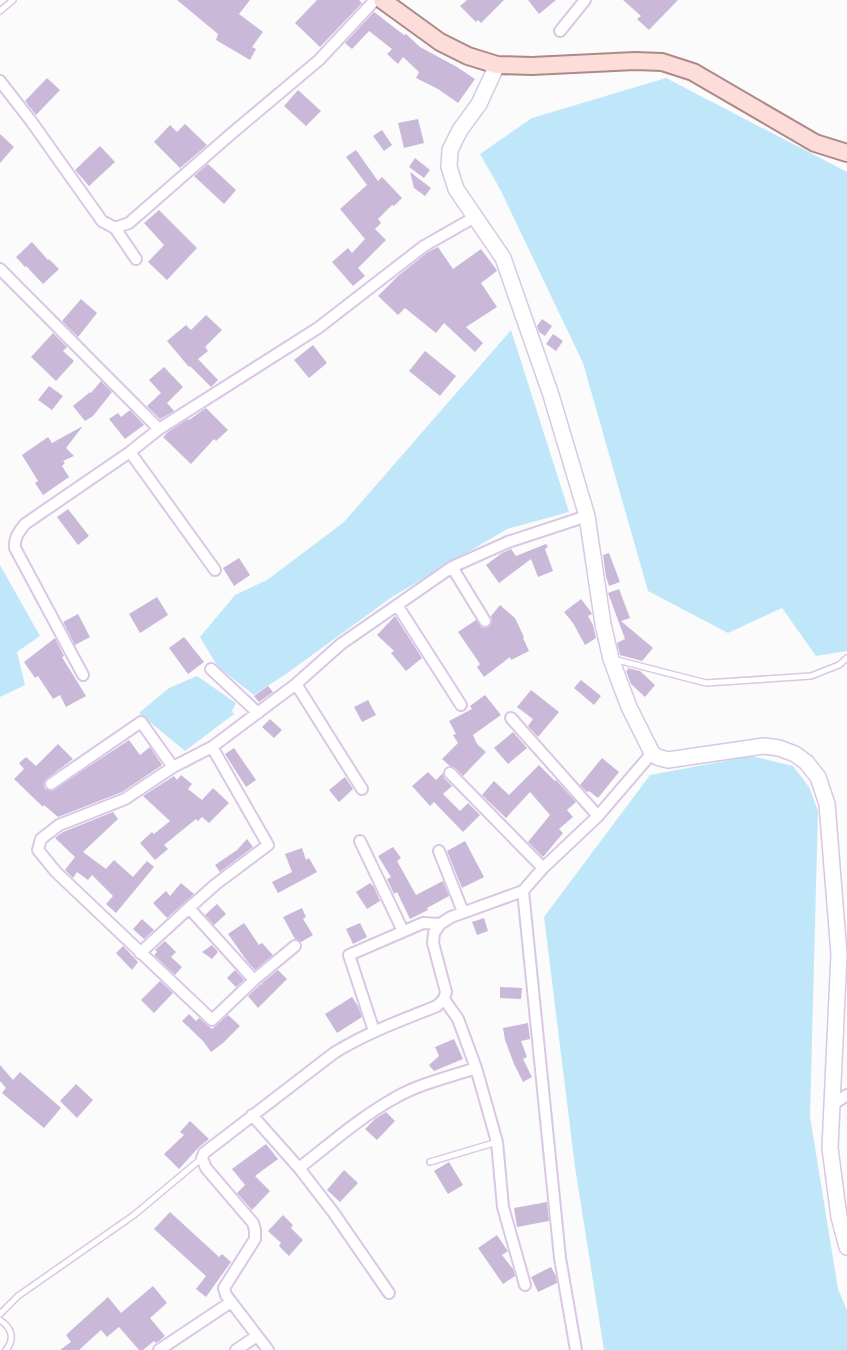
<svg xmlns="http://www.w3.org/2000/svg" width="847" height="1350" font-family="Roboto,sans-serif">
<rect width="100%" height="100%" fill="#fbfbfb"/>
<!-- water -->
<path fill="#c0e7f9" d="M666,78l181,94v479l-31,5 -34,-48 -54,25 -80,-42 -65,-228 -83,-174 -20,-35 52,-36z
M511,330l58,182 -62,17 -115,68 -106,77 -32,21 -36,-28 -18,-30 35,-42 32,-15 77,-58z
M0,565l40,71 -23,16 8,33 -25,12z
M197,676l39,27 -4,8 2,3 -49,37 -46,-38 30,-25z
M751,756l42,10 16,21 9,24 -8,305 28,173 9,21v40h-243l-29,-183 -31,-250 106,-142z"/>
<!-- building -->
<path fill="#c9b8d8" d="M177,0h73l-11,14 24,18 -11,15 4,2 -6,11 -34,-20 2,-6z
M317,0h42l3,3 -42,44 -25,-24z
M467,0h37l-23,23 -3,-3 -2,2 -16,-16z
M528,0h28l-17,14z
M623,0h55l-29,30 -12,-11 4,-3z
M374,12l30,23 2,-1 14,13 37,20 18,12 -17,24 -20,-14 -22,-11 3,-6 -16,-15 -5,7 -11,-10 5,-5 -23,-18 -17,18 -7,-6z
M47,78l13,12 -24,25 -11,-14z
M298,90l23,21 -15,15 -22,-20z
M418,119l6,24 -20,5 -6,-25z
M185,124l22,21 -27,23 -26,-26 16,-17 7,7z
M382,130l10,15 -8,6 -11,-15z
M0,134l14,13 -14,16z
M100,146l15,16 -26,24 -14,-16z
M356,150l22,31 4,-4 20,21 -8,8 -2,-1 -14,14 3,4 -6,6 11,11 -28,28 7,8 -12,10 -21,-24 16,-14 4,5 13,-14 -25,-30 27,-24 -21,-28z
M415,158l15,12 -6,8 -15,-11z
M208,164l28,26 -12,14 -30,-28z
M410,172l21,16 -6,8 -11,-8z
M159,210l38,38 -30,32 -19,-18 16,-17 -20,-22z
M32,242l16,18 1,-1 10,10 -16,15 -17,-18 -1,1 -9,-10z
M438,247l15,22 28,-20 15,20 1,2 -16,12 16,24 -31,20 17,16 -8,9 -31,-29 -8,10 -31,-25 -7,7 -20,-19 20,-20 30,-24z
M81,299l16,14 -19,24 -16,-16z
M206,315l16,15 -17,17 3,4 -10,8 20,21 -7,7 -21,-21 -1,1 -22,-26 19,-16 5,5z
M542,319l10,7 -7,10 -6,-4 -2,-6z
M53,333l14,14 -4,4 11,10 -18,20 -25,-24z
M553,334l10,7 -7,10 -10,-7z
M313,345l14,18 -18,15 -15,-18z
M425,351l31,25 -16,20 -31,-25z
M164,367l19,20 -16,16 7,8 -14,8 -13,-13 14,-13 -12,-13z
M101,381l11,11 -19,24 -8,5 -12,-15 17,-14 1,1z
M49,386l14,10 -11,14 -14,-10z
M206,408l22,22 -12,11 -2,-2 -23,25 -28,-27 5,-5 20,-13 1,1z
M130,410l14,15 -19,14 -16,-20 9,-6 3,4z
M83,426l-17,22 8,8 -11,5 2,2 -3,3 7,11 -26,18 -8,-12 3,-2 -16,-26 26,-18 4,6z
M68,509l21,27 -11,9 -21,-28z
M546,544l2,3 -3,2 8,22 -15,6 -7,-18 -32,24 -13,-18 16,-12 9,-4 5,7z
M609,553l11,29 -11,4 -3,-9 -3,-22z
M239,558l11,17 -16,11 -11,-18z
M619,589l11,29 -9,3 32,27 -11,13 -22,-6 -3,-12 8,-4 -17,-46z
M157,597l11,18 -28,18 -11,-19z
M581,599l10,13 1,2 -4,2 5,9 3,13 -11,7 -12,-22 -9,-11z
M500,605l15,13 9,19 -1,1 6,13 -18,9 -1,-3 -26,20 -7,-10 3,-3 -22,-32 18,-12 6,8 7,-1 3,-6 -1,-5z
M78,614l12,23 -15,8 -12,-23z
M395,616l27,42 -16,13 -15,-18 3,-2 -17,-16z
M184,637l20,25 -16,12 -19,-26z
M55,638l9,18 -2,1 24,39 -20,11 -6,-12 -7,4 -15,-23 -3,2 -11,-16z
M627,668l13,3 15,14 -10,12 -14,-13 -5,-13 2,-1z
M581,680l20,16 -7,9 -20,-17z
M268,686l5,6 -14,10 -5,-6z
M531,690l28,22 -21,25 -10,-11 5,-7 -16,-12z
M485,695l16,20 -28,20 4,9 9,8 -23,24 -8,-8 -5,-2 -8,-7 16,-16 -5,-8 3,-1 -7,-13 23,-12 -2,-3z
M368,700l8,15 -14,7 -8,-15z
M270,719l12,11 -8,8 -12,-11z
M513,732l14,16 -19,16 -14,-16z
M129,740l11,15 10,-8 12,18 -40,27 -64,25 -14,-12 -1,2 -29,-28 10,-10 -5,-6 7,-6 10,9 22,-22 15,15 -28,21 -1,5 1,4 7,2z
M234,748l22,32 -10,7 -21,-33z
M602,758l17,14 -21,26 -9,-7 -2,1 -7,-7z
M539,765l16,16 1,-1 20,22 -9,8 6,7 -14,12 4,4 -20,24 -15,-15 22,-27 -20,-23 -24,26 -24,-23 12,-14 15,14z
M428,772l8,8 7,-7 1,5 8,8 -9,8 17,17 8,-8 12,12 -17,17 -29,-30 -4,4 -18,-20z
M181,775l11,9 -4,5 14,11 11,-12 16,15 -20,20 -7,-6 -4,4 -2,-2 -32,26 4,4 -13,11 -15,-17 12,-11 2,2 16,-13 -27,-25 31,-20 3,4z
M345,777l8,12 -14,13 -10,-12z
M113,812l5,7 -35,33 23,17 8,-9 19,17 14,-16 7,6 -38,46 -10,-9 7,-8 -21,-21 -4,5 -11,-8 -4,6 -8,-8 10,-13 -20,-19 8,-6z
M247,839l6,8 -33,25 -5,-7 22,-15z
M465,841l19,36 -22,11 -15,-37z
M393,847l8,11 -4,3 19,34 27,-14 6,15 -22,12 1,2 -18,9 -13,-27 -3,2 -7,-15 4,-2 -13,-21z
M302,848l4,12 3,-2 8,14 -39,21 -6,-11 20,-10 -7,-18z
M181,883l13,11 -27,24 -14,-15 13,-12 4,5z
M370,883l4,4 6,14 -13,8 -11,-17z
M217,904l9,10 -12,11 -9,-10z
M302,908l4,9 -3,2 10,16 -12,7 -6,-3 -12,-22z
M484,918l4,13 -11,4 -5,-13z
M142,919l12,11 -10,9 -11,-10z
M244,923l15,22 3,-2 11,12 -18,15 -8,-9 -19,-27z
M360,923l7,14 -14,7 -7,-15z
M165,941l11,11 -5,5 11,10 -7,8 -21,-20 3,-3 -2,-2z
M212,945l6,7 -6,7 -10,-7z
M123,946l15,16 -6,8 -16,-17z
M235,970l9,10 -8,7 -9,-9z
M278,970l9,9 -29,29 -10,-12 13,-12 2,1 -1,-2z
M160,981l13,12 -19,20 -13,-13z
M500,987l22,1 -1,11 -21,-1z
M352,997l6,9 4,11 -25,16 -12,-19z
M189,1014l7,7 3,-3 13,11 16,-14 12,11 -17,17 -12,9 -8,-11 -21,-20z
M528,1023l2,16 -9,2 6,16 -4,2 9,18 -9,5 -9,-18 -9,-24 -2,-12z
M454,1039l9,20 -29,12 -5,-6 10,-9 -4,-9z
M0,1065l13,15 7,-8 41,36 -17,20 -42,-35 4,-5 -6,-7z
M76,1084l17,16 -16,18 -17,-17z
M386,1112l9,9 -18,19 -12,-11 10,-10z
M190,1121l19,18 -10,8 -20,22 -15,-15 20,-19 -4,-3z
M266,1144l12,15 -23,17 15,15 -18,19 -15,-17 8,-8 -13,-16z
M449,1162l14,23 -15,9 -14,-23z
M344,1170l14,13 -18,19 -13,-12z
M547,1202l2,19 -32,6 -3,-19z
M170,1212l49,45 3,-3 9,8 -25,35 -10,-8 10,-13 -52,-47z
M283,1215l10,10 -2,3 12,12 -14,16 -10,-10 2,-3 -13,-12z
M497,1235l10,15 1,1 -6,4 11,14 2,7 -12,8 -25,-36z
M551,1267l5,9 1,7 -19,9 -7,-15z
M153,1286l14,17 -17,15 15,18 -6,5 -3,2 -2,-2 -11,9h-4l-20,-23 -12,10 -6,-7 -22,20h-19l11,-8 -5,-7 42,-38 13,16z"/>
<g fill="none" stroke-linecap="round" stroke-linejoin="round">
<!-- lane casing -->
<g stroke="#dac6e5" stroke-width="8">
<path id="lane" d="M0,11l13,-11
M613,659l93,24 105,-7 28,-11 8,-7
M430,1162l67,-20
M0,1314l18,-18 116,-81 68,-57
M0,1320c12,8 15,19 6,30"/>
</g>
<!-- street casing -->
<g stroke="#dac6e5" stroke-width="14">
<path id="street" d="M560,31l25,-31
M0,81l31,40 71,100 13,7 14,-5 102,-89 88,-74 56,-60
M115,228l21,31
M0,269l159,160
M130,452l85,118
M452,567l33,54
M397,605l64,100
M211,669l47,44
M83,675l-68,-127c-1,-11 4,-16 10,-24l105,-72 29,-23 159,-101 106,-82 51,-29
M296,684l66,105
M511,718l87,98
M212,747l-39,20 -48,32 -66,26 -18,14 -3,11 18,22 156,148 42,-40 41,-34
M450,773l93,95
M51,784l90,-62 32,45
M360,841l43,90
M439,851l24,61
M523,891l37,367 16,92
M189,908l65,72
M140,953l49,-45 27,-24 52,-39 -56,-98 84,-63 45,-40 111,-77 56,-25 79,-26
M444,999l14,20 18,49 21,74 6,65 22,78
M374,1031l-25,-76 74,-32 17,1
M832,1105l15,-10
M252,1115l47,53 34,44 56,81
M299,1168c30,-23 60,-50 94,-69 25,-15 56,-22 83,-31
M159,1350l72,-48
M236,1350l21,-14
M268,1350l-42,-55 -2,-7 31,-49v-9l-2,-7 -47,-55 -4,-10 2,-5 130,-100c32,-20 68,-33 103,-47l7,-7 2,-7 -13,-49 1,-10 6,-9 11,-7 72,-26 20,-23 55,-52 54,-63"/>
</g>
<!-- secondary casing -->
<g stroke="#dac6e5" stroke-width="18">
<path id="secondary" d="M497,65l-18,39 -19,26 -10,20 -1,17 7,22 47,69 48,137 36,121 16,108 8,35 18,48 23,46 5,4 11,3 96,-14 15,2 16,6 11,8 12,15 9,27 12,150 -9,194 9,69 8,30"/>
</g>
<!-- primary casing -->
<g stroke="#ad8a89" stroke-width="20">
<path id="primary" d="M382,0l58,42 28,14 29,9 35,1 103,-5 27,1 31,10 122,71 32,10"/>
</g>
<!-- lane -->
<use href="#lane" stroke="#fff" stroke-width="5"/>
<!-- street -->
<use href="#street" stroke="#fff" stroke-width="10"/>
<!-- secondary -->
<use href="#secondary" stroke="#fff" stroke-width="15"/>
<!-- primary -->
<use href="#primary" stroke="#fcddd9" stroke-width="16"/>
</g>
</svg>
